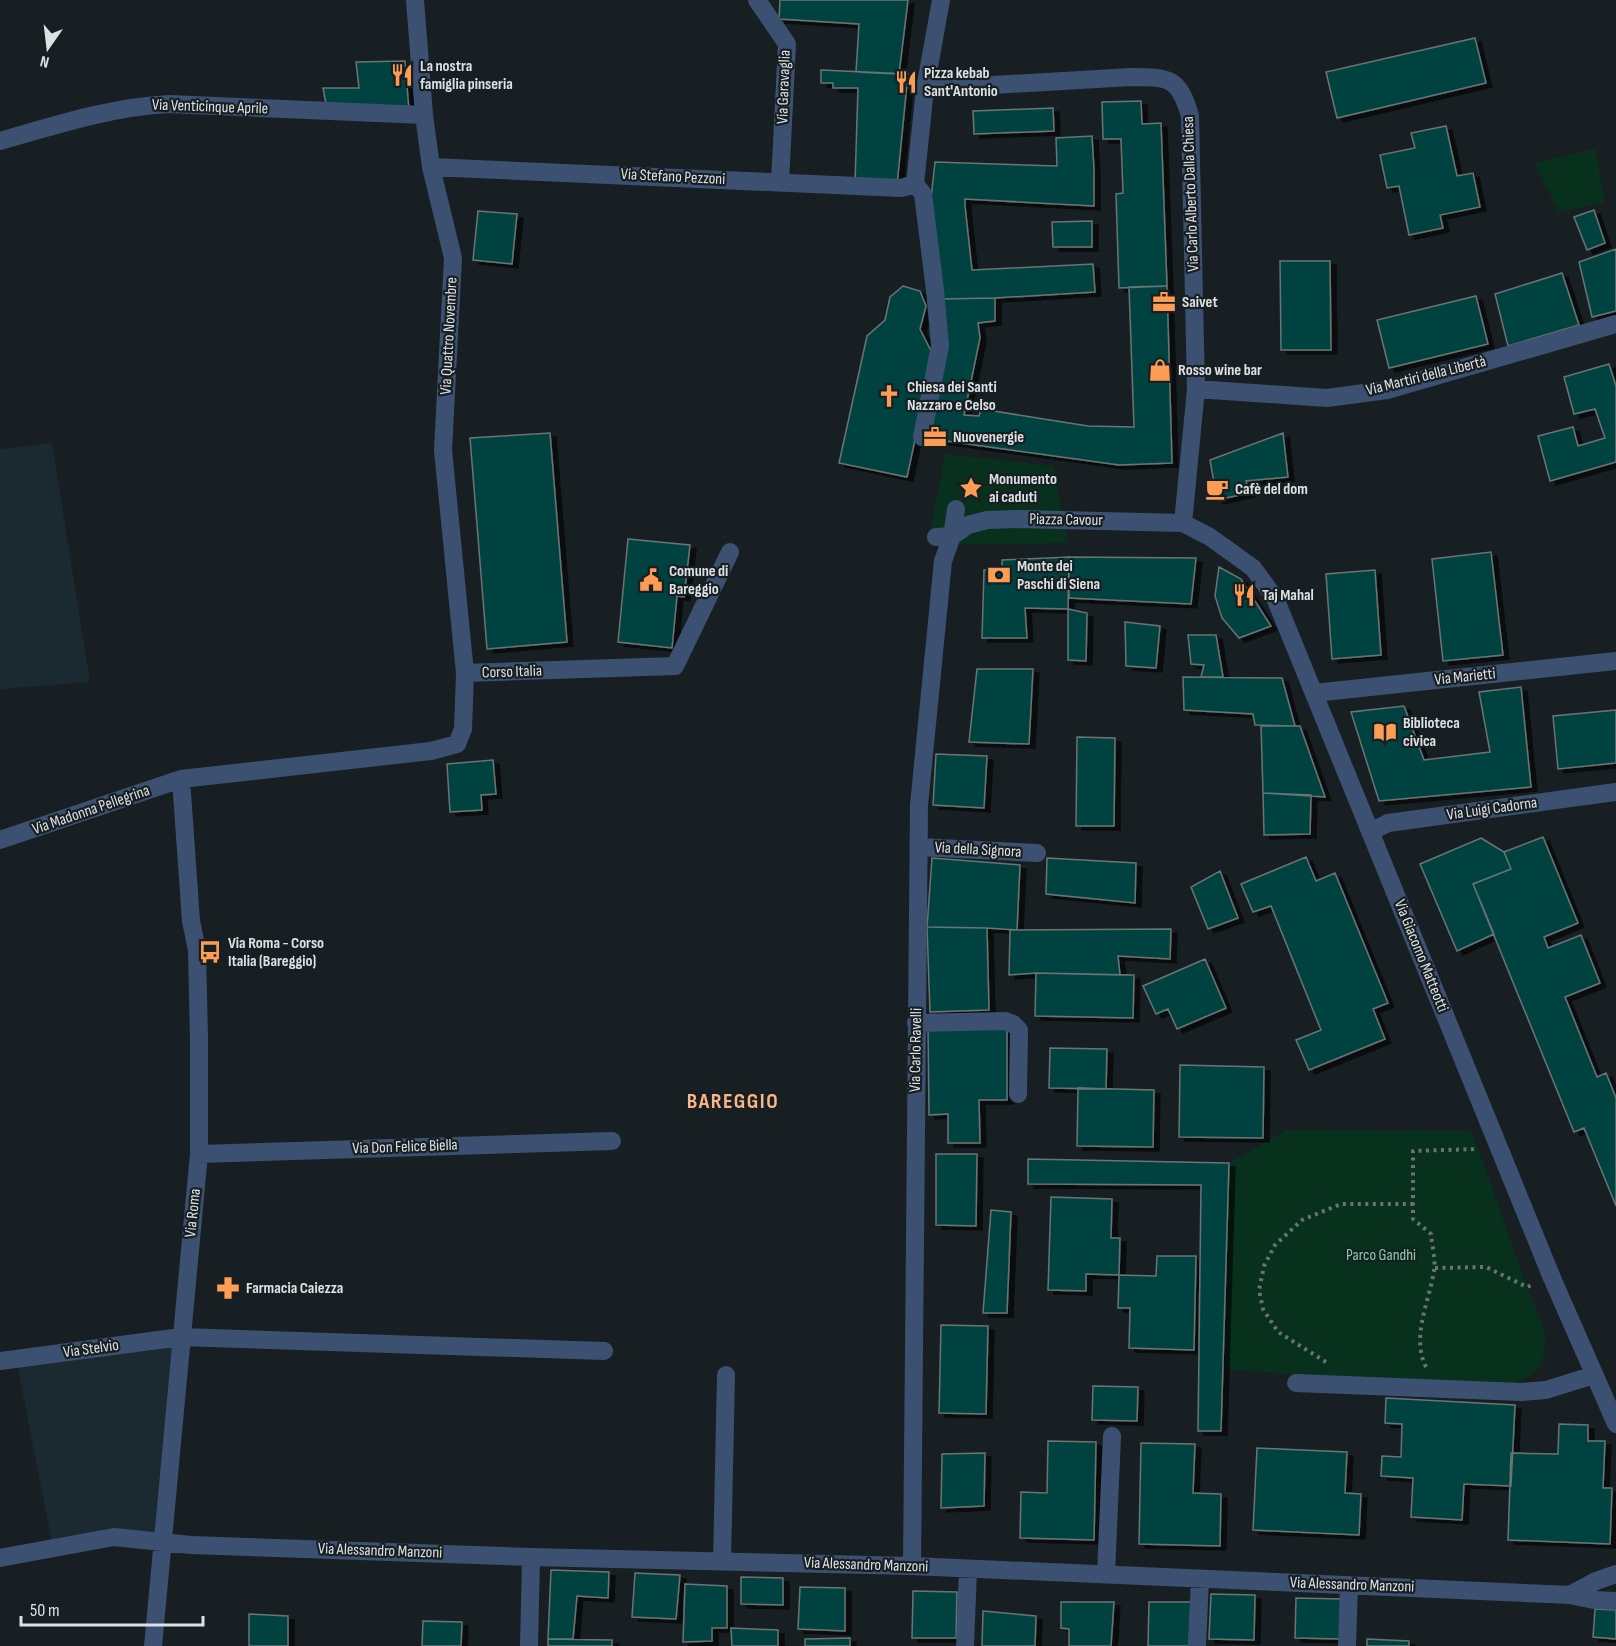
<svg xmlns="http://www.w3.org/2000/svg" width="1616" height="1646" font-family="'Sofia Sans Condensed',sans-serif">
<defs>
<filter id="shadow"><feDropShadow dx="6" dy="4" stdDeviation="0" flood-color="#0009"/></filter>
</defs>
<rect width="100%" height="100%" fill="#181f23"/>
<!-- built -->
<path fill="#1b2a30" d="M52,443l38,239 -90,7v-240z
M177,1341l-19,196 -106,6 -35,-180z"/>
<!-- green -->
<path fill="#08311d" d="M1595,149l10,53 -46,10 -24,-49z
M945,454l108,12 15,77 -140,2z
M1287,1130l184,1c20,50 36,102 55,153 6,17 21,42 19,61 -2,29 -16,35 -42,40l-278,-15 4,-207z"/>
<!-- building -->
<path fill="#054341" stroke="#697473" stroke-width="1.5" filter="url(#shadow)" d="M780,0h128l-9,74 -43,-2 3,-48 -80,-5z
M1475,38l11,45 -149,35 -11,-46z
M405,61l4,50 -82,-1 -4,-22h36l-3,-26z
M821,70l87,4 -11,111 -42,-2 3,-95h-25v-5h-12z
M1141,101l1,23 19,-1 6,163 -48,2 -3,-94 7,-1 -2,-54h-18l-1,-37z
M1053,108l1,23 -80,3 -1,-23z
M1446,126l11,50 16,-3 7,34 -40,8 3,13 -34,7 -10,-49 -12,2 -7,-33 35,-7 -4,-15z
M1092,136l2,33v37l-129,-7v7l7,64 121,-6 2,28 -100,6 -54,1 -11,-91 5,-46 122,4 -1,-28z
M1594,210l11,33 -18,7 -13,-33z
M478,211l39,3 -5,50 -39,-4z
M1092,221v26h-39l-1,-25z
M1616,249v62l-24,6 -13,-55z
M1280,261h50l1,89h-50z
M1562,273l17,52 -71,21 -13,-52z
M903,286l17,5 6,15 -6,23 13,26 -26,122 -68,-14 28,-127 18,-16 5,-23z
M1167,286l5,177 -53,2 -194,-27 16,-139 54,-1v23l-17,2 2,15 -16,77 15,1 2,-7 107,17 46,1 -5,-140z
M1476,296l12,48 -99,24 -12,-48z
M1609,364l7,22v76l-66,19 -12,-45 35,-9 5,19 27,-8 -10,-29 -21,5 -10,-37z
M550,433l17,209 -80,7 -17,-211z
M1283,433l5,44 -42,4 3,12 -32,7 -7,-40z
M628,539l62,6 -6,52 -7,-1 -5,52 -54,-6z
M1491,552l12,103 -60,6 -11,-102z
M1069,557l-1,52 -43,-1 2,30h-45l2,-68h18v-10z
M1069,557l127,1 -5,46 -122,-6z
M1219,567l22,12 30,47 -32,12 -17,-20 -7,-22z
M1375,570l6,85 -49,4 -6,-85z
M1068,609l19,4 -1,48 -18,-1z
M1125,622l35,4 -4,42 -30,-2z
M1188,635h28l7,42h-22l3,-12 -13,-1z
M977,669h56l-4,75 -60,-2z
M1183,677l99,1 13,48 -40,-1 -2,-11 -69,-4z
M1521,687l10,100 -152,14 -28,-89 53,-6 20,54 66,-8 -11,-60z
M1616,710v53l-58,6 -5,-53z
M1261,726h39l25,71 -62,-4z
M1077,737l38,1 -1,88h-38z
M936,754l51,2 -3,52 -51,-3z
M493,760l3,34 -15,1 1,15 -32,2 -3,-48z
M1263,793l48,2 -1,39 -46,1z
M1543,837l35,86 -34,14 4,11 33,-13 19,48 -35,14 32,80 9,-4 10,25v108l-32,-78 -10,4 -101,-248 38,-15 -7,-17z
M1481,838l23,14 7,17 -38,15 21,50 -37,17 -37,-87z
M1306,857l10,24 19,-8 53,130 -15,6 12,30 -76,31 -13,-30 25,-10 -50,-124 -18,6 -12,-28z
M932,858l88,7 -3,65 -30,-2 -60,-1z
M1047,858l89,5 -1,40 -89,-9z
M1220,871l18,47 -30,11 -17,-42z
M927,927l60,1 2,82 -59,2z
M1171,929l-1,30 -52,-3 2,19 -84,-2 -27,2 1,-45z
M1205,959l21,49 -49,21 -9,-20 -12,5 -13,-28z
M1036,973l98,2 -1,43 -98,-2z
M928,1028h79v72h-28l1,43h-32v-29l-19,1z
M1050,1048l57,1 -1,40 -57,-1z
M1180,1065l84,2 -1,71 -84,-1z
M1078,1088l76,2 -1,57 -76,-1z
M936,1154h41l-1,72 -40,-1z
M1028,1159l201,4 -8,268h-23l3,-246 -173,-1z
M1051,1197l61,2 -1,39h9l-1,37 -33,-1v17l-38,-1z
M991,1210l20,2 -4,101h-24z
M1157,1256h39l-2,94 -65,-2 1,-40h-12l1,-33 37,1z
M941,1325l47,1 -2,88 -47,-1z
M1093,1386l45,1 -1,34 -45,-1z
M1386,1398l129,7 -4,81 -47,-2 -2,36 -51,-3 2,-39 -32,-2 1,-20 19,1 1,-33 -17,-1z
M1559,1424l29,1v16h17l-2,47h9l-2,56 -102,-4 3,-87 47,1z
M1048,1441l48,1 -2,98 -74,-2 1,-46 26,1z
M1141,1443l54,1 -2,49 28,1 -1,52 -81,-2z
M1257,1448l90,4 -2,41 16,1 -2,41 -106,-5z
M985,1453l-1,53 -43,2 1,-54z
M551,1570l58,2 -1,26 -31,-2 -4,43h-25z
M635,1573l45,2 -4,44 -44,-2z
M741,1577l42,1v27l-42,-1z
M685,1584l42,2v42h-15v13l-29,1z
M800,1587l45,1v43l-47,-2z
M913,1591l44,1 -1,46h-44z
M1211,1594l44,1 -1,45 -45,-1z
M1296,1598l46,1v40l-47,-1z
M1061,1602h53l-3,44h-42v-17l-8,-1z
M1149,1602h42l-2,44h-41z
M1595,1609l21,1v29l-23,-2z
M983,1611l53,5 -1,30h-53z
M249,1614l39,2v30h-39z
M423,1621l39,1 -1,24h-39z
M731,1628l47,2v16h-46z
M850,1638v8h-45v-7z
M548,1639l64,1v6h-64z
M1367,1639l42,2v5h-42z"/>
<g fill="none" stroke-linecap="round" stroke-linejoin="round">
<!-- path -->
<path stroke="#6b7174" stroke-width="4" stroke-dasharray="3 4.5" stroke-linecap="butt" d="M1435,1268l51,-1 41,20 7,-3
M1326,1362l-48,-30 -15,-23 -4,-19 5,-24 11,-21 27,-25 39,-16h72
M1426,1367c-15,-30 3,-65 8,-96 2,-11 -2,-25 -3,-37l-18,-15v-68l65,-2"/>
<!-- minor -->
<path stroke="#3c5171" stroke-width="18" d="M757,0l30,44 -7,138
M925,89l206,-12c38,0 48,0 59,39l6,273 -13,134
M0,141c56,-16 111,-34 169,-37l255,11
M431,167l470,21 14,-4
M915,184l8,10 12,96 5,56 -18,91
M915,184l10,-95 16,-89
M1196,389l131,9 60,-8 229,-66
M936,537l16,-1 4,-27
M465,673l210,-7 55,-114
M1314,693l302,-32
M1370,832l18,-9 228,-31
M0,840l181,-61 250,-28 26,-7 6,-15 2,-56 -22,-223 10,-192 -22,-91 -7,-52 -9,-115
M919,847l118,6
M916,1023l89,-2 8,3 6,6 -1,64
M199,1154l413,-13
M0,1361l181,-24 423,14
M1296,1383l225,9 25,-2 48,-15
M0,1558l114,-21 77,8 340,12 381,9 658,29 24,5 22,1
M722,1561l4,-186
M912,1566l7,-761 24,-244 9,-25 16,-11 19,-5 33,-1 163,4 27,14 43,31 22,30 277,680 64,146
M1106,1574l6,-138
M1570,1595l26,-14 20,-7
M153,1646l46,-492v-115l-2,-89 -6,-29 -10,-142
M529,1646l2,-89
M965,1646l3,-77
M1197,1646l3,-67
M1347,1646l2,-61"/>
</g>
<!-- icons -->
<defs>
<g id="restaurant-bare" transform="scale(1.8)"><path d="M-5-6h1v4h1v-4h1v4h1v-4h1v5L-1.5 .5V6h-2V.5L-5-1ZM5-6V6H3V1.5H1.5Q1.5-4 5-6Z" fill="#fd9d55" stroke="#181f23" stroke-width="2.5" paint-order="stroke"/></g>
<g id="office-bare" transform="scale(1.8)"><path d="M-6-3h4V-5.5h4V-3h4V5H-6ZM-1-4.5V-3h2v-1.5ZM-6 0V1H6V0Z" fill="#fd9d55" stroke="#181f23" stroke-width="2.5" paint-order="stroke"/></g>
<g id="shop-bare" transform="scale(1.8)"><path d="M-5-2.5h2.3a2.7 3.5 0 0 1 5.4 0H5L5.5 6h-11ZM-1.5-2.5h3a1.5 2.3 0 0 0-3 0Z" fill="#fd9d55" stroke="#181f23" stroke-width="2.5" paint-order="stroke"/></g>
<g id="church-bare" transform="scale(1.8)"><path d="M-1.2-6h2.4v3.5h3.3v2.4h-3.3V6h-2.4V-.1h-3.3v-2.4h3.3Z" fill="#fd9d55" stroke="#181f23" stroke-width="2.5" paint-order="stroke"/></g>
<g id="sight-bare" transform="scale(1.8)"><path d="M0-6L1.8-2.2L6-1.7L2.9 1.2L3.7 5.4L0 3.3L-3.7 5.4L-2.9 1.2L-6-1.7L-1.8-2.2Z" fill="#fd9d55" stroke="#181f23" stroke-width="2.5" paint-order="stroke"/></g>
<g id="cafe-bare" transform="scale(1.8)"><path d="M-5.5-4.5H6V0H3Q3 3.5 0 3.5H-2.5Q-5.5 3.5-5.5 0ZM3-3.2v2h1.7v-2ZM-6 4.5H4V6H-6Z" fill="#fd9d55" stroke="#181f23" stroke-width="2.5" paint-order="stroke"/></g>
<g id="bank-bare" transform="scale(1.8)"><path d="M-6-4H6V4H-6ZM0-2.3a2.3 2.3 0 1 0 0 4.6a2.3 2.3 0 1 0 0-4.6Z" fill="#fd9d55" stroke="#181f23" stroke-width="2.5" paint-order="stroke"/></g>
<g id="civic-bare" transform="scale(1.8)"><path d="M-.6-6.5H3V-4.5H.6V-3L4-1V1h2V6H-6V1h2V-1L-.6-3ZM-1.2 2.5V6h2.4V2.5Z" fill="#fd9d55" stroke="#181f23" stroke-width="2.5" paint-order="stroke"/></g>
<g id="library-bare" transform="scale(1.8)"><path d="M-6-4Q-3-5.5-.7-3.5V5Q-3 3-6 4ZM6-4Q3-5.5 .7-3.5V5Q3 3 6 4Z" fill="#fd9d55" stroke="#181f23" stroke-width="2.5" paint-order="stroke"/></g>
<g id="bus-bare" transform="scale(1.8)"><path d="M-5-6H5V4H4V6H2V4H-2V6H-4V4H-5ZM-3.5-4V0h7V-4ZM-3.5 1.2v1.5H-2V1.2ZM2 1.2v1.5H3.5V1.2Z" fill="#fd9d55" stroke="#181f23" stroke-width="2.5" paint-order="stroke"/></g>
<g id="pharmacy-bare" transform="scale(1.8)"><path d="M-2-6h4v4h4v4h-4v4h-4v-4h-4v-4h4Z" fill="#fd9d55" stroke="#181f23" stroke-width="2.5" paint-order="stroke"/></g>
</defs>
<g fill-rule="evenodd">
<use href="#restaurant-bare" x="402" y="75"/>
<use href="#restaurant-bare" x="906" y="82"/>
<use href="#office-bare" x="1164" y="302"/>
<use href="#shop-bare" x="1160" y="370"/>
<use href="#church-bare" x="889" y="396"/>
<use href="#office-bare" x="935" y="437"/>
<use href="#sight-bare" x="971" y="488"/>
<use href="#cafe-bare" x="1217" y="489"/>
<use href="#bank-bare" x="999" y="575"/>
<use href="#civic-bare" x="651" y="580"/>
<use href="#restaurant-bare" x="1244" y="595"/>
<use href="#library-bare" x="1385" y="732"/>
<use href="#bus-bare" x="210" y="952"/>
<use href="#pharmacy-bare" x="228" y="1288"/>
</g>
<g text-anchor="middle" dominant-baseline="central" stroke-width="4.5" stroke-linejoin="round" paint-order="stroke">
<!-- poi labels -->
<g font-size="16" font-weight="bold" fill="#dce1e4" stroke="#181f23" text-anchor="start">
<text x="420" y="66">La nostra<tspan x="420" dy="18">famiglia pinseria</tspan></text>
<text x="924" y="73">Pizza kebab<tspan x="924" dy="18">Sant'Antonio</tspan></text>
<text x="1182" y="302">Saivet</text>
<text x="1178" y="370">Rosso wine bar</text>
<text x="907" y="387">Chiesa dei Santi<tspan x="907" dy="18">Nazzaro e Celso</tspan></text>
<text x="953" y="437">Nuovenergie</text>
<text x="989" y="479">Monumento<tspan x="989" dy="18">ai caduti</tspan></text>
<text x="1235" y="489">Cafè del dom</text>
<text x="1017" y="566">Monte dei<tspan x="1017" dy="18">Paschi di Siena</tspan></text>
<text x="669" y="571">Comune di<tspan x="669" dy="18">Bareggio</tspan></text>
<text x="1262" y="595">Taj Mahal</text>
<text x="1403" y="723">Biblioteca<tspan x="1403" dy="18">civica</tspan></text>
<text x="228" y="943">Via Roma - Corso<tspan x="228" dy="18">Italia (Bareggio)</tspan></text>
<text x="246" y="1288">Farmacia Caiezza</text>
</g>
<!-- street labels -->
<g font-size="16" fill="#dce1e4" stroke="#181f23">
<text transform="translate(784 87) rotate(-88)">Via Garavaglia</text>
<text transform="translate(210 107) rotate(2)">Via Venticinque Aprile</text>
<text transform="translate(673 177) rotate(3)">Via Stefano Pezzoni</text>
<text transform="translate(1191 194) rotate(-92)">Via Carlo Alberto Dalla Chiesa</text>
<text transform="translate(449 336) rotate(-87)">Via Quattro Novembre</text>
<text transform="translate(1426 376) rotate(-14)">Via Martiri della Libertà</text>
<text transform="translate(1066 520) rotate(1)">Piazza Cavour</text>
<text transform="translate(512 672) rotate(-2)">Corso Italia</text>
<text transform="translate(1465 677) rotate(-6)">Via Marietti</text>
<text transform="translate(1492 809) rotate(-8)">Via Luigi Cadorna</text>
<text transform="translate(91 810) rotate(-19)">Via Madonna Pellegrina</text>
<text transform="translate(978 850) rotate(3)">Via della Signora</text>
<text transform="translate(1421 956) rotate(68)">Via Giacomo Matteotti</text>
<text transform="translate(916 1050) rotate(-89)">Via Carlo Ravelli</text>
<text transform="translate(405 1147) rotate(-2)">Via Don Felice Biella</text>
<text transform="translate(193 1213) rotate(-84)">Via Roma</text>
<text transform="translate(91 1349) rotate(-8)">Via Stelvio</text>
<text transform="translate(380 1551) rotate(2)">Via Alessandro Manzoni</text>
<text transform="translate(866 1565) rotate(2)">Via Alessandro Manzoni</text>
<text transform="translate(1352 1585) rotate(2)">Via Alessandro Manzoni</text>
</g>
<!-- park labels -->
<g font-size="16" fill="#84d2a4" stroke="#181f23">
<text x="1381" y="1255">Parco Gandhi</text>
</g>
<!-- district labels -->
<g font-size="22" font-weight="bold" letter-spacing="1.5" fill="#f9b587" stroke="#181f23">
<text x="733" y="1101">BAREGGIO</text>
</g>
</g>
<!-- north arrow -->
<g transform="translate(48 48) rotate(194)" stroke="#181f23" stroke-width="4.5" paint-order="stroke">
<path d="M0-4.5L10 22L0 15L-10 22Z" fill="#dce1e4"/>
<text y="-9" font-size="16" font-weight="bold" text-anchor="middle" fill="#dce1e4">N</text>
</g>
<!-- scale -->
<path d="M21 1616v9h182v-9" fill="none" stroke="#dce1e4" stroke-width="3"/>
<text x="30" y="1616" font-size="18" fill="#dce1e4" stroke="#181f23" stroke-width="4.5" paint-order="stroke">50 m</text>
</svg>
